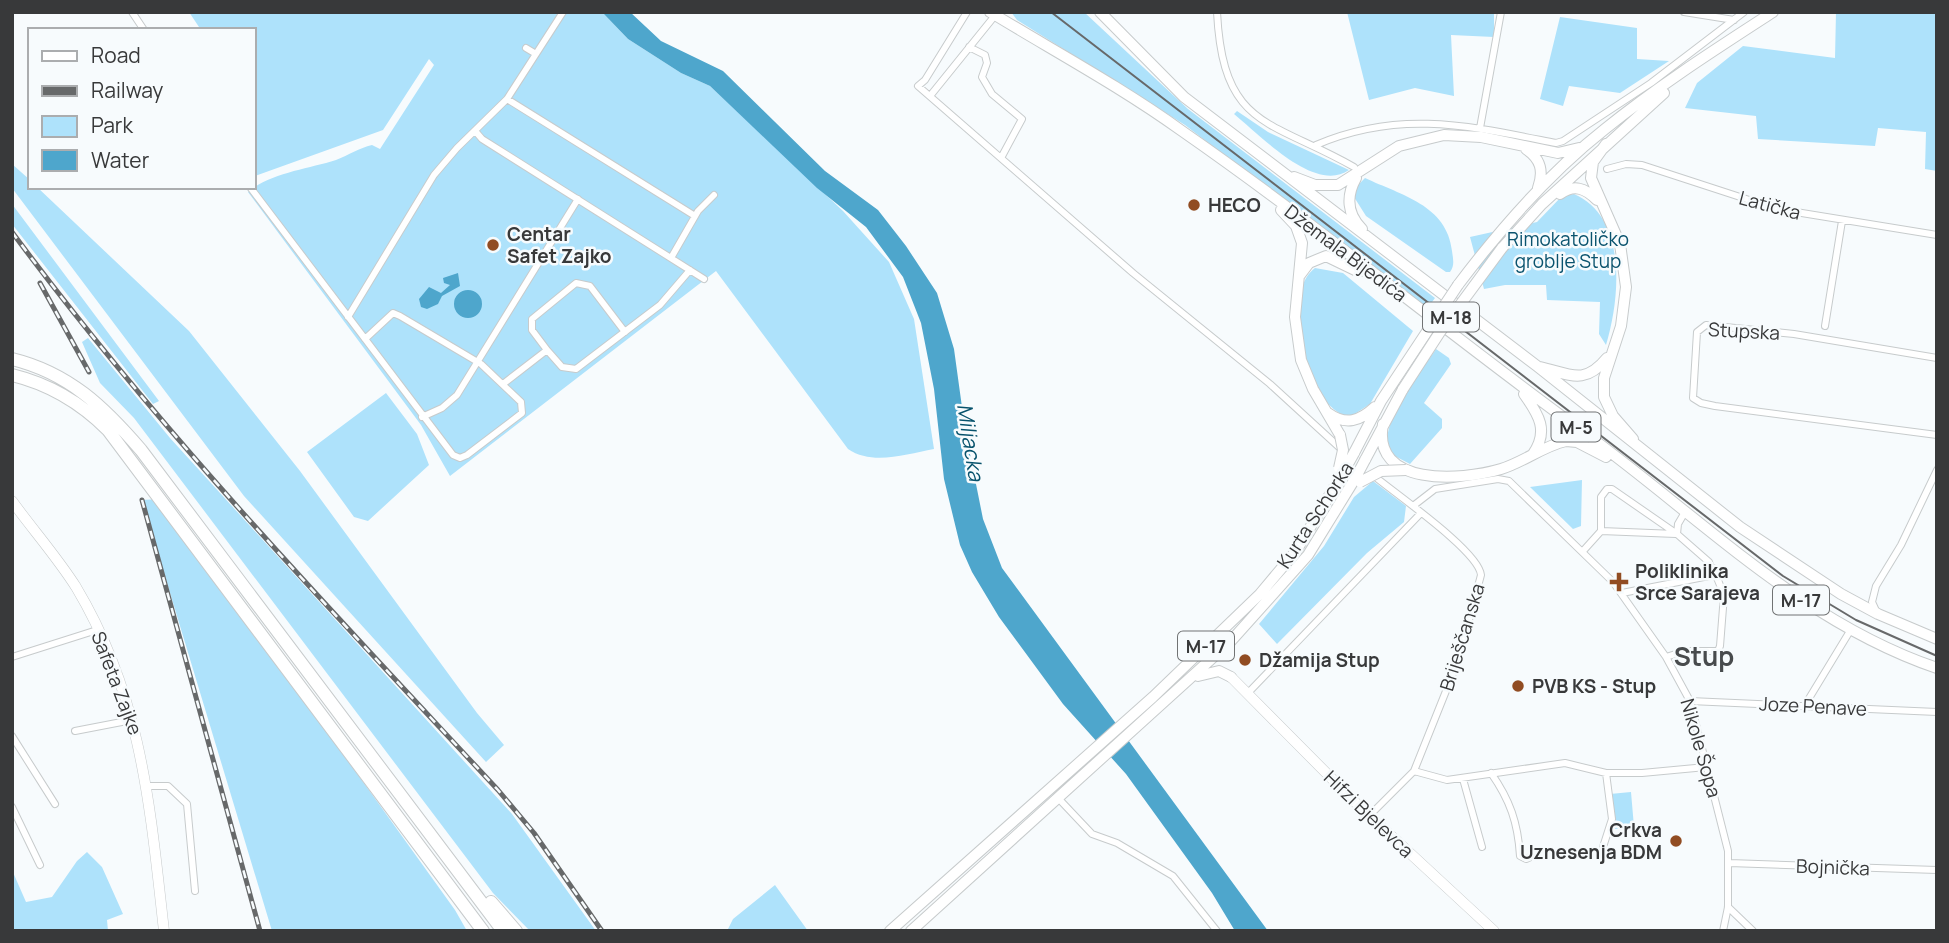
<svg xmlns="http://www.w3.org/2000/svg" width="1949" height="943" font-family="Manrope,sans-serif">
<rect width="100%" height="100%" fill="#f7fbfd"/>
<!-- green -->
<path fill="#aee2fb" d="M189,12h413l26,27 53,34 29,13 133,125 46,51 25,57 20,130c-28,5 -61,17 -86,0l-132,-178 -266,205 -29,-51 -173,-233c22,-19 60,-23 88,-32 13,-5 23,-12 36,-15l8,4 54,-84 -5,-6 -46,71 -128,46 -1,-146h-53z
M1011,12h73l104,97 247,189 -9,12 -241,-185 -168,-105z
M1347,12h147v25l-43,-2 3,61 -39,-8 -46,12z
M1836,12h101v159l-12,-2 1,-37 -48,-4 -3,18 -117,-7 -2,-23 -71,-8 12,-25 46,-37 92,12z
M1560,17l77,11v31l32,2 -49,32 -51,-7 -6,20 -23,-7z
M1237,111l31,21 81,38c-34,24 -89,-35 -115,-56z
M12,164l18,16v7h7l152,144 111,140 177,242 27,32 -18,17 -242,-266 -232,-308z
M1365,178c36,17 82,27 87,73 1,8 3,14 -2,21h-4l-80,-56 -12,-19 4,-12z
M1574,194c54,23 46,105 32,151l-7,-11 1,-32 -53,-2 -1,-15h-41l-21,4 -14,-52 67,-15 25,-26z
M12,204l147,197 -6,3 -141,-180z
M1315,268l28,5 70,58 -43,73 -20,13c-45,-8 -71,-123 -35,-149z
M88,338l82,100 342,376 84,117h-66l-37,-38 -359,-475 -34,-35 -18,-41z
M1436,349l13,9 2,6 -27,39 18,16v9l-32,36 -19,-10c-17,-27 30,-82 45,-105z
M386,393l31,41 12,31 -61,56 -14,-4 -47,-65z
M1582,480l-1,46 -8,3 -43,-42z
M1373,481l33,25 -2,16 -37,31 -90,91 -18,-20 65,-78 30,-49z
M160,499l295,411 12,21h-195l-130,-431z
M1631,792l3,35 -20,2 -4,-35z
M87,852l15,15 21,47 -16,6 1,11h-96v-61l14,32 26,-5 25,-36z
M775,885l33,46h-81l6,-12z"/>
<!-- water -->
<path fill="#4ea6cc" d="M602,12h28l31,29 62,30 102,100 53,39 28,36 31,47 17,56 11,80 18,90 19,49 266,363h-33l-23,-38 -86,-119 -63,-70 -64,-87 -27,-45 -12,-27 -16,-66 -10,-90 -13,-66 -18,-46 -37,-50 -49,-39 -107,-102 -29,-13 -53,-34z
M458,273l2,13 -18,10 -4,8 -11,5 -6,-2 -2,-8 10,-12 12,6 9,-8 -6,-2 -1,-5z
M454 304a14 14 0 1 1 28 0a14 14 0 1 1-28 0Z"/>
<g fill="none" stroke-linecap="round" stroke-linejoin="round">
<!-- street casing -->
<g stroke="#c7cbcc" stroke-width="8">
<path id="street" d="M132,12l12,18
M967,12l-42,68 -7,6 215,187 137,111 70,64
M1217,12c6,117 53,107 137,155
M1684,12l50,8
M969,47l16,8 2,8 -5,14 10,17 30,25 -21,39
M526,48l10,6
M930,96l67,-83
M507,99l188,117
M1480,128l21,-116
M476,132l6,7 222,140
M1316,145c84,-36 153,-19 240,-2l7,-2 88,-58 93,-71
M1607,169l19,-5 16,1 135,44 160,26
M250,187l203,268 7,3 7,-3 55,-42 -1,-11 -40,-38 -81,-48 -7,-3 -28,26
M671,258l27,-47 16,-16
M348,317l86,-142 23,-27 50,-49 56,-87
M1825,326l17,-105
M547,350l-15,-20v-11l44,-36 14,3 35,46
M1937,358l-143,-24 -88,-9 -9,7 -4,66 8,5 14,3 222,29
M503,384l44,-34 15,17 14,2 84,-64 30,-35
M422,417l20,-9 15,-13 121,-196
M1413,506l22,-17 63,-10 11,2 104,101 53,75 24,44 38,150v56l-5,24
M1601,531l75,3
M1583,551l18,-20v-34l6,-8h5l65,45
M1622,593l87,-17 3,-5 -3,-9 -32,-28 1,-10 7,-12
M1877,613l-5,-11 4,-16 25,-41 36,-75
M12,657l85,-27
M1666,657l19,-6h33l2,-5 4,-51 -11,-27
M1247,694l174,-181
M1690,701l247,11
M1805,705l45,-74
M75,731l57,-11
M12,736l43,68
M1414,771l33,9 118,-17 41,10h36l64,-6
M1491,773c19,27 27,50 29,83l6,3 9,-4
M1463,779l19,68
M148,786h20l19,18 8,87
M1059,799l33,35 25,9 56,33 44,55
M12,807l28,58
M1369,816l45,-45 44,-110 23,-86c-2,-24 -87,-82 -108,-100
M1603,847l9,-28 -6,-46
M1729,863l208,7
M1728,907l25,24"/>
</g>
<!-- secondary casing -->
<g stroke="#c7cbcc" stroke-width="11">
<path id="secondary" d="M12,501c21,29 45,56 64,86 66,110 74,220 88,344
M1231,677l128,129 135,125"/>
</g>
<!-- primary casing -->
<g stroke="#c7cbcc" stroke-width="12">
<path id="primary" d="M990,12c64,39 131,75 192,119 138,96 268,204 404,303 114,83 215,188 351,234
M1100,12l84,85 353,269 203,161 101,67 37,20 59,25
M1606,144l-13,18 -2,16 29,66 6,43 -5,39 -17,52v19l9,19 20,23
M1526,149c15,10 18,22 12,39
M1294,177l21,8h23l61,-39 45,-11 37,2 77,16 21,-5
M1356,178c-10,18 -9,36 6,51
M1560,194c14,-10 25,-6 37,6
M1281,210l15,16 6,17 -7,74 6,43 12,29 27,46
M1502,248l40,-44 122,-111
M1300,275l9,-12 17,-7 29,14 12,1
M1458,285c43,-57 91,-112 147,-156 53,-43 111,-80 168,-117
M1540,367c30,7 44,19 67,-9
M1524,394c15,21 25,37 9,60
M1328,413c18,13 32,8 47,-6
M1383,424c-12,63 78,57 118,45 23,-7 42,-23 65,-28l11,1 29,15
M1354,453l27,-52 49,-74
M1365,460l38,-71
M1198,676l21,-5 12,6
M890,931l263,-234 107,-103 36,-43 48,-80
M911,931l320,-290 77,-86 48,-78"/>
</g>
<!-- highway casing -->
<g stroke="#c7cbcc" stroke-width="14">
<path id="highway" d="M12,359c57,14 92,48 129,91l362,481
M12,375c37,9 69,28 96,55l375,501
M491,902l25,29"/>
</g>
<!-- street -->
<use href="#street" stroke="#fff" stroke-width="6"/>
<!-- secondary -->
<use href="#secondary" stroke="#fff" stroke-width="10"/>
<!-- primary -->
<use href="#primary" stroke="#fff" stroke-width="10"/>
<!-- highway -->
<use href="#highway" stroke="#fff" stroke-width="12"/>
<!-- tram -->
<path stroke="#67696a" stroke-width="2" d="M1051,12l732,564 73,44 81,36"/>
<!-- rail casing -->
<g stroke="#67696a" stroke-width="5">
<path id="rail" d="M12,232c147,199 318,377 486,558l36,43 68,98
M40,283l49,89
M142,500l118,431"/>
</g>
<!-- rail -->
<use href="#rail" stroke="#f7fbfd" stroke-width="2.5" stroke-dasharray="8" stroke-linecap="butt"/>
<!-- primary-bridge casing -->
<g stroke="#c7cbcc" stroke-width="12" stroke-linecap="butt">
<path id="primary-bridge" d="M1430,327l28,-42
M1403,389l37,-57 62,-84
M1339,468l4,-18 -3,-15
M1344,471l10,-18
M1356,477l9,-17
M1360,482l21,-11 25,-1"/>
</g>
<!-- primary-bridge -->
<use href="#primary-bridge" stroke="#fff" stroke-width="10"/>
</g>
<!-- markers -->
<g fill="#914c22" stroke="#f7fbfd" stroke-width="2.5">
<circle cx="1194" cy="205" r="7"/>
<circle cx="493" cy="245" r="7"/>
<path d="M1615.5 571.5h7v7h7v7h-7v7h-7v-7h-7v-7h7z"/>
<circle cx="1245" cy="660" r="7"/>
<circle cx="1518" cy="686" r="7"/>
<circle cx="1676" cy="841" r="7"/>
</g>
<g text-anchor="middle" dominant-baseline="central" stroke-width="5" stroke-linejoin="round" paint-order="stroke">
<!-- shield labels -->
<g fill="#f7fbfd" stroke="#717374" stroke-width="2">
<rect x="1423" y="302.5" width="56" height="29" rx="5"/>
<rect x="1551.5" y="412.5" width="49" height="29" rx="5"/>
<rect x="1773" y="585.5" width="56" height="29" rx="5"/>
<rect x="1178" y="631.5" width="56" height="29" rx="5"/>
</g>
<g font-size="18" font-weight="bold" fill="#38393a">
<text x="1451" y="317">M-18</text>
<text x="1576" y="427">M-5</text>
<text x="1801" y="600">M-17</text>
<text x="1206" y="646">M-17</text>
</g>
<!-- poi labels -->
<g font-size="19" font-weight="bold" fill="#38393a" stroke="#f7fbfd" text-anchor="start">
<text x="1208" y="205">HECO</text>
<text x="507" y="234">Centar<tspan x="507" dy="22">Safet Zajko</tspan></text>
<text x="1635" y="571">Poliklinika<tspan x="1635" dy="22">Srce Sarajeva</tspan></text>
<text x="1259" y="660">Džamija Stup</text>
<text x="1532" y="686">PVB KS - Stup</text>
<text x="1662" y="830" text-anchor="end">Crkva<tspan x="1662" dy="22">Uznesenja BDM</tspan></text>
</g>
<!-- street labels -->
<g font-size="19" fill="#38393a" stroke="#f7fbfd">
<text transform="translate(1770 205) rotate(15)">Latička</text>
<text transform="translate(1346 253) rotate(37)">Džemala Bijedića</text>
<text transform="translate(1744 331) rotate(3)">Stupska</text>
<text transform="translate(1315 515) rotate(-57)">Kurta Schorka</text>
<text transform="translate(1462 637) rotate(-73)">Briješčanska</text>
<text transform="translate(117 683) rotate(69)">Safeta Zajke</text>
<text transform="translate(1813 706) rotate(3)">Joze Penave</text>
<text transform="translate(1701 748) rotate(74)">Nikole Šopa</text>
<text transform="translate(1369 814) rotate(44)">Hifzi Bjelevca</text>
<text transform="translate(1833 867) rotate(2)">Bojnička</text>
</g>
<!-- park labels -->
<g font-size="19" fill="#0a536e" stroke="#f7fbfd">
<text x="1568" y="239">Rimokatoličko<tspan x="1568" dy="22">groblje Stup</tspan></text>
</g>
<!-- water labels -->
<g font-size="21" font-style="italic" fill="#07526c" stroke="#f7fbfd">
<text transform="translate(971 442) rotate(81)">Miljacka</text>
</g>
<!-- district labels -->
<g font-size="26" font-weight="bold" fill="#484b4d" stroke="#f7fbfd">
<text x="1704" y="656">Stup</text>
</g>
</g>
<!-- border -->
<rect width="1949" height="943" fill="none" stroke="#38393a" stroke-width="28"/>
<!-- legend -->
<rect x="28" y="28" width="228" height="161" fill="#f7fbfd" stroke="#abadaf" stroke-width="2"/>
<rect x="42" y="51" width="35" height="10" fill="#ffffff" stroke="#abadaf" stroke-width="2"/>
<text x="91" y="63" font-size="21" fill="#38393a">Road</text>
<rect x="42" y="86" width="35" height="10" fill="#67696a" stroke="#abadaf" stroke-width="2"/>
<text x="91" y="98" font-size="21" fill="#38393a">Railway</text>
<rect x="42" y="116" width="35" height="21" fill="#aee2fb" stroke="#abadaf" stroke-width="2"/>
<text x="91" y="133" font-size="21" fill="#38393a">Park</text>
<rect x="42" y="150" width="35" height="21" fill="#4ea6cc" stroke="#abadaf" stroke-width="2"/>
<text x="91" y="168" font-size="21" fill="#38393a">Water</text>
</svg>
